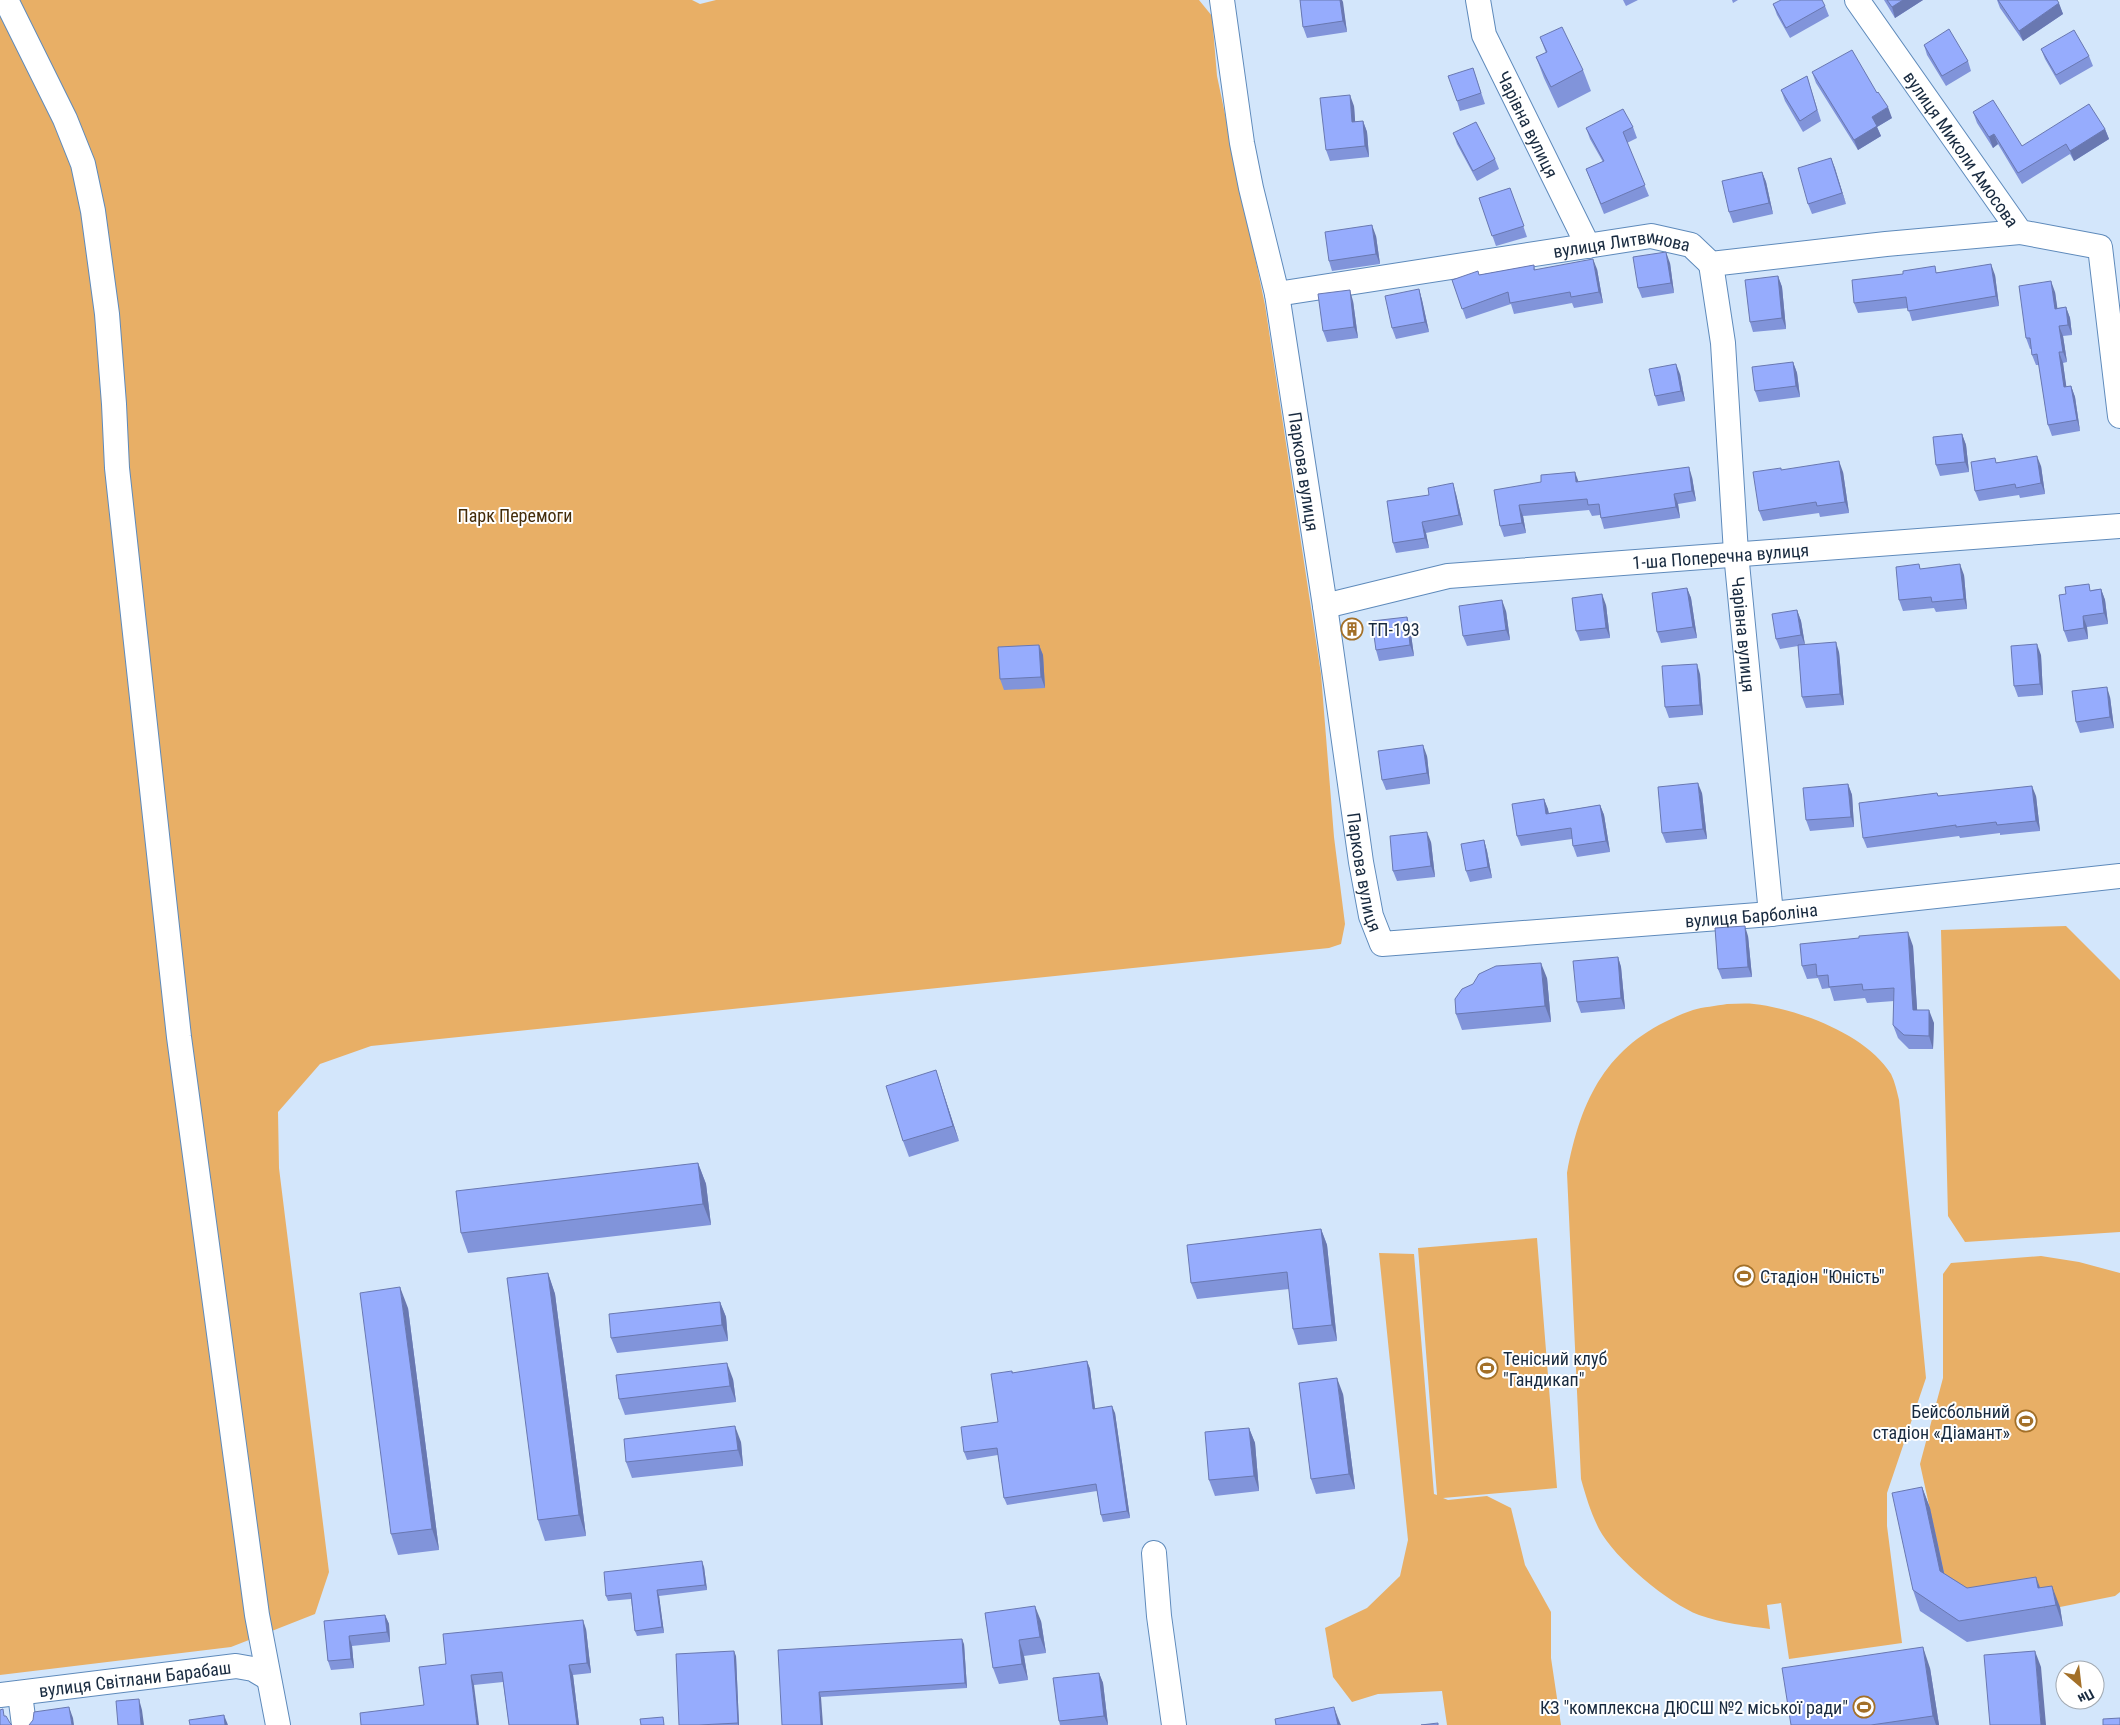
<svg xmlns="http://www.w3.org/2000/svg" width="2120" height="1725" font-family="'Roboto Condensed',sans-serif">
<rect width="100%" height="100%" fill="#d3e6fb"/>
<!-- green -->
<path fill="#e8af66" d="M0,0h692l8,4 16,-4h483l13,16 5,60 48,229 56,369 13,163 11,87 -4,20 -12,4 -958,98 -51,18 -42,48 1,56 50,404 -14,42 -84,33 -231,28z
M2066,926l54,54v252l-155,10 -17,-26 -7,-286z
M1727,1004c9,0 18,-1 27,0 44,5 112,30 137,70 4,8 6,18 8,26l27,278 -39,115v33l15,117 -113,16 -8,-56 -14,2 3,24c-23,-3 -48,-6 -71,-14 -31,-12 -84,-56 -100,-86 -8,-16 -13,-32 -18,-50l-14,-306c15,-81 44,-134 126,-163 10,-3 23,-4 34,-6z
M1537,1238l20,250 -114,10 5,2 39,-4 24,12 14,57 26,47v46l10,67h-114l-5,-34 -64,3 -26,8 -19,-25 -8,-49 42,-20 33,-32 8,-36 -29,-287 35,1 20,240 3,1 -19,-247z
M2041,1256l38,6 41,11v319l-5,4 -55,11 -112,-16 -28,-127 23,-86v-104l8,-11z"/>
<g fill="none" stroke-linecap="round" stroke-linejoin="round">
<!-- minor casing -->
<g stroke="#5e8abb" stroke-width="26">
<g id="minor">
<path d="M6,0l59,119 18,45 10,47 14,103 7,90 3,64 62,569 78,578 21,110"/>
<path id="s1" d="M1222,0l20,143 9,45 26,106 48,312 36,256 10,54 11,28 389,-30 349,-38"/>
<path id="s2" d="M1478,0l6,35 104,211"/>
<path id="s3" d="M1857,0l163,232 80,15 20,169"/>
<path id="s4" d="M1711,264l12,79 13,210 35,361"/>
<path id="s5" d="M1277,294l374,-58 40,9 20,19 175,-20 134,-12"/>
<path id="s6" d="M1325,606l123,-30 672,-50"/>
<path d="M1154,1553l5,63 15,109"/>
<path d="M20,1694l4,31"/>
<path id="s7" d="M0,1695l236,-29 17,3 15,9"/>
</g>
</g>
<!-- minor -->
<use href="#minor" stroke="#fff" stroke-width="24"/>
</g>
<!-- wall -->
<path fill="#8194da" d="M1300,0h42l5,32 -40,6 -4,-11z
M1623,0h15l-12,6z
M1732,0h6l-5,3z
M1884,0h39l-28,18z
M1997,0h60l6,14 -40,27 -23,-33z
M1773,4l52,2 4,10 -39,22 -13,-23z
M1540,37l43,33 8,21 -33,17 -14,-30 -8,-21 10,-4z
M1924,45l44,16 3,10 -25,15 -19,-31z
M2041,49l48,7 4,10 -33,19 -15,-26z
M1473,68l12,36 -25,7 -3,-10z
M1812,72l80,46 -15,9 4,9 -23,14 -42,-67z
M1807,76l14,45 -18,11 -18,-31 -4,-11z
M1354,106l1,16 8,-1 4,11 2,25 -39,4 -4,-11z
M1973,112l49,34 83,-17 4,10 -35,22 -4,-7 -48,30 -24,-40 -5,4 -16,-25z
M1633,127l4,11 -10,5 22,53 -45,18 -18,-45 17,-7 -13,-23 -4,-11z
M1453,133l42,26 4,10 -22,12 -20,-37z
M1831,158l15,46 -34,10 -4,-10z
M1762,172l4,10 7,32 -40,9 -4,-11z
M1510,188l17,49 -31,9 -17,-48z
M1376,236l4,28 -48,7 -3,-10z
M1670,263l4,30 -32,5 -4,-10z
M1534,265l1,5 62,-1 6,34 -29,5 -2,-5 -58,11 -3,-10 -45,15 -14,-39z
M1938,272l57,3 4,31 -87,15 -4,-13 -50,5 -4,-10z
M1778,276l4,11 4,42 -33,3 -3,-10z
M1419,289l3,11 7,32 -33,7 -4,-11z
M2055,292l2,16 9,-1 4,11 2,17 -9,1 4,26 -4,1 3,24 5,-1 4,11 5,34 -28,5 -4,-11 -9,-60h-3l-4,-10 -1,-6h-1l-4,-11z
M1353,301l5,37 -31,4 -4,-11z
M1793,362l4,11 3,24 -41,5 -4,-11z
M1680,374l5,27 -27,5 -3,-10z
M1962,434l4,11 3,27 -29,4 -4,-11z
M1997,462l44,4 4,28 -25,4 -1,-3 -40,6 -4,-10z
M1782,470l61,2 6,41 -29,4 -1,-4 -56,8 -4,-10z
M1692,477l4,24 -18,3 2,14 -76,11 -4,-14 -8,1 -3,-6 -66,6 3,17 -22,4 -4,-11 -6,-36 84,-8z
M1456,494l7,31 -37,8 3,15 -33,5 -3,-10z
M1921,569l43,6 3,34 -31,3 -2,-4 -31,3 -4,-11z
M1687,588l4,10 6,40 -36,5 -4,-11z
M2101,589l4,11 3,24 -21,3 1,12 -20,3 -4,-11 27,-41z
M1606,605l4,33 -30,3 -4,-10z
M1797,610l4,11 4,24 34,7 5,53 -38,3 -4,-11 -4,-51 -18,3 -4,-10z
M1506,611l4,29 -43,6 -4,-10z
M1407,617l3,10 4,29 -35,5 -3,-11z
M1039,645l4,10 2,33 -41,2 -4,-11z
M2041,655l2,40 -25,2 -4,-11z
M1700,674l3,41 -34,3 -4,-11z
M2110,697l4,31 -34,5 -4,-11z
M1427,756l3,28 -44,6 -4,-10z
M1848,784l4,11 2,32 -44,4 -4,-11z
M1702,793l5,46 -41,4 -4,-10z
M1939,796h97l4,35 -40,4v-2l-40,5 -1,-2 -92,12 -4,-10z
M1544,799l5,14 51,-8 4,10 6,37 -33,5 -4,-11 -1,-7 -51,7 -4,-10z
M1484,840l3,11 5,27 -22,4 -4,-11z
M1431,842l4,35 -38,4 -4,-10z
M1748,936l4,41 -30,2 -4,-10z
M1913,946l4,64 17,13 -1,26h-24l-11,-11 -5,-13 1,-24 -27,2 -2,-5 -31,3 -4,-13 -8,1 -4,-11 -11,1 -5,-13z
M1618,957l3,10 4,42 -44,4 -4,-11z
M1547,978l4,44 -89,8 -6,-16 17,-30z
M936,1070l23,71 -50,16 -6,-16z
M698,1163l8,21 5,41 -243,28 -7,-20z
M1321,1229l6,16 10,96 -39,4 -5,-16 -4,-40 -92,10 -6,-16z
M548,1273l7,21 31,242 -41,5 -7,-21z
M720,1302l6,15 2,24 -111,12 -6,-15z
M408,1308l31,242 -41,5 -7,-21z
M1087,1361l3,8 5,40 20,4 15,105 -27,4 -2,-7 -4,-24 -90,14 -3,-7 -6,-43 -31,5 -3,-8 34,-30 14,-51 1,2z
M733,1379l3,23 -111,13 -6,-16z
M1343,1394l12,95 -39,5 -5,-15z
M1249,1428l6,15 4,48 -44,5 -6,-16z
M741,1442l2,24 -111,12 -6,-16z
M1922,1487l8,21 14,65 23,15h73l20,19 3,19 -96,16 -47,-31 -7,-21z
M704,1567l3,23 -48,6 5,37 -27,3 -2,-5 -4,-32 -23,2 -2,-5z
M985,1613l56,8 5,32 -22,3 4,24 -29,4 -6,-16z
M385,1615l4,9 1,18 -38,4 2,22 -23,2 -3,-9 -4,-40z
M586,1629l5,44 -18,2 6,50h-70l-6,-43 -29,3 -50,20 22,-41z
M964,1644l3,44 -146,9 -43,-47z
M736,1656l3,69h-60z
M1930,1668l9,57h-148z
M1099,1673l4,10 5,42h-48l-1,-4z"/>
<!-- shaded-wall -->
<path fill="#6978b1" d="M1340,0h2l1,2 4,30 -4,-11z
M1903,0h20l-28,18 -3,-11z
M2059,3l4,11 -40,27 -4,-10z
M1350,95l4,11 2,27 -4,-11z
M1888,107l4,11 -15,9 4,9 -23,14 -4,-10 18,-23z
M1363,121l4,11 2,25 -4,-11z
M2105,129l4,10 -35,22 -4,-10z
M1994,134l4,10 -5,4 -4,-11z
M1831,158l4,10 11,36 -4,-11z
M1762,172l4,10 7,32 -4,-11z
M1372,225l4,11 4,28 -4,-10z
M1666,252l4,11 4,30 -3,-10z
M1593,259l4,10 6,34 -4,-11z
M1991,264l4,11 4,31 -3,-10z
M1778,276l4,11 4,42 -4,-11z
M2051,281l4,11 4,27 -4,-10z
M1419,289l3,11 7,32 -4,-10z
M1350,290l3,11 5,37 -4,-11z
M2066,307l4,11 2,17 -4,-10z
M2059,326l4,10 4,26 -4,-10z
M2059,352l4,11 5,35 -4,-11z
M1793,362l4,11 3,24 -4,-11z
M1676,364l4,10 5,27 -4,-10z
M2071,386l4,11 5,34 -3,-11z
M1962,434l4,11 3,27 -4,-10z
M2037,456l4,10 4,28 -4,-11z
M1839,461l4,11 6,41 -4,-11z
M1689,467l3,10 4,24 -4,-10z
M1575,472l4,11 -3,-1z
M1453,483l3,11 7,31 -4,-10z
M1674,494l4,10 2,14 -4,-11z
M1519,505l4,11 3,17 -4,-10z
M1422,522l4,11 3,15 -4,-10z
M1960,564l4,11 3,34 -3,-10z
M1687,588l4,10 6,40 -4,-11z
M2101,589l4,11 3,24 -4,-11z
M1602,594l4,11 4,33 -4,-10z
M1502,600l4,11 4,29 -4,-10z
M1797,610l4,11 4,24 -4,-10z
M2083,616l4,11 1,12 -4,-11z
M1407,617l3,10 4,29 -4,-11z
M1836,642l3,10 5,53 -4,-11z
M2037,644l4,11 2,40 -3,-11z
M1039,645l4,10 2,33 -4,-11z
M1697,664l3,10 3,41 -3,-10z
M2107,687l3,10 4,31 -4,-11z
M1423,745l4,11 3,28 -3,-11z
M1698,783l4,10 5,46 -4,-10z
M1848,784l4,11 2,32 -3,-10z
M2032,786l4,10 4,35 -4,-10z
M1544,799l4,10 2,15 -4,-10z
M1600,805l4,10 6,37 -4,-11z
M1427,832l4,10 4,35 -4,-11z
M1484,840l3,11 5,27 -4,-11z
M1745,926l3,10 4,41 -4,-10z
M1908,932l5,14 5,77 -5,-13z
M1618,957l3,10 4,42 -4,-11z
M1541,963l6,15 4,44 -6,-16z
M1929,1010l5,13 -1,26 -4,-13z
M936,1070l5,16 18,55 -6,-15z
M698,1163l8,21 5,41 -8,-21z
M1321,1229l6,16 10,96 -5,-16z
M548,1273l7,21 31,242 -7,-21z
M400,1287l8,21 31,242 -7,-21z
M720,1302l6,15 2,24 -6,-16z
M1087,1361l3,8 6,47 -3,-7z
M727,1363l6,16 3,23 -6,-16z
M1337,1378l6,16 12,95 -6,-15z
M1112,1406l3,7 15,105 -3,-7z
M735,1426l6,16 2,24 -5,-16z
M1249,1428l6,15 4,48 -5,-15z
M1922,1487l8,21 18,83 -8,-20z
M702,1561l2,6 3,23 -2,-5z
M2036,1577l8,21 1,11 -7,-21z
M2052,1586l8,21 3,19 -7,-21z
M657,1590l2,6 5,37 -2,-6z
M1035,1606l6,15 5,32 -6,-16z
M385,1615l4,9 1,18 -3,-10z
M583,1620l3,9 5,44 -4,-10z
M349,1636l3,10 2,22 -3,-9z
M962,1639l2,5 3,44 -2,-5z
M1019,1640l5,16 4,24 -6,-16z
M1923,1647l7,21 9,57h-3l-3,-9z
M734,1651l2,5 3,69h-1v-2z
M2035,1651l6,16 5,58h-5z
M569,1665l4,10 6,50h-2z
M1099,1673l4,10 5,42 -4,-9z
M471,1675l3,10 5,40h-2z
M819,1692l2,5 2,28h-2z
M139,1699l3,11 2,15h-3z
M69,1707l4,11 1,7h-2z
M1334,1707l6,16 1,2h-3z
M224,1715l4,10h-3z"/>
<!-- building -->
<path fill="#96acfd" stroke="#6978b1" d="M1300,0h40l3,21 -40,6z
M1781,0h41l3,6 -39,22 -13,-24z
M1887,0h16l-11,7z
M1998,0h59l2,3 -40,28z
M1562,27l21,43 -32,17 -15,-30 11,-5 -7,-15z
M1949,29l19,32 -26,15 -18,-31z
M2074,30l15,26 -33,19 -15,-26z
M1852,50l25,43 1,-1 10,15 -16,10 5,9 -23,14 -42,-68z
M1473,68l8,25 -24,8 -9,-25z
M1807,76l10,34 -17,11 -19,-31z
M1350,95l2,27 11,-1 2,25 -39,4 -6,-52z
M1993,100l29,46 67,-42 16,25 -35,22 -4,-7 -48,29 -24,-39 -5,3 -16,-25z
M1623,109l10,18 -10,5 22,53 -44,19 -15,-35 18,-8 -18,-33z
M1476,122l19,37 -22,12 -20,-38z
M1831,158l11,35 -34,11 -10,-36z
M1762,172l7,31 -40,9 -7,-31z
M1510,188l14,38 -32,10 -13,-38z
M1372,225l4,29 -47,7 -4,-29z
M1666,252l5,31 -33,5 -5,-31z
M1593,259l6,33 -28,5 -1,-5 -60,11 -2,-11 -46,17 -10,-29 26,-9 1,4 55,-10v5z
M1991,264l5,32 -88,15 -2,-14 -52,6 -2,-23 51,-6v-3l32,-5 1,7z
M1778,276l4,42 -32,4 -5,-42z
M2051,281l4,28 11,-2 2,18 -9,1 4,26h-4l5,35 7,-1 6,34 -29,5 -11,-71 -5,1 -2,-17h-4l-7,-52z
M1419,289l6,33 -33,6 -7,-32z
M1350,290l4,37 -31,4 -5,-37z
M1793,362l3,24 -41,5 -3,-24z
M1676,364l5,27 -26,5 -6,-27z
M1962,434l3,28 -29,3 -3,-28z
M2037,456l4,27 -25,5 -1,-4 -40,7 -4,-29 24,-4 1,5z
M1839,461l6,41 -28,4 -1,-4 -57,9 -6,-39 28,-4v2z
M1689,467l3,24 -18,3 2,13 -75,11 -2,-14 -11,1 -1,-6 -68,6 3,18 -22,3 -6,-36 47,-8v-7l34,-3 1,10z
M1453,483l6,32 -37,7 3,16 -32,5 -6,-42 42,-6 -1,-7z
M1919,564l1,5 40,-5 4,35 -32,3 -1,-5 -32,3 -3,-33z
M2089,584l1,7 11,-2 3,24 -21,3 1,12 -20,3 -5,-36 7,-1 -1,-7z
M1687,588l6,39 -36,5 -5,-39z
M1602,594l4,34 -30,3 -4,-33z
M1502,600l4,30 -43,6 -4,-30z
M1797,610l4,25 -25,4 -4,-25z
M1407,617l3,28 -34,5 -4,-29z
M1836,642l4,52 -38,3 -4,-52z
M2037,644l3,40 -26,2 -3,-40z
M1039,645l2,32 -41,2 -2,-32z
M1697,664l3,41 -35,2 -3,-41z
M2107,687l3,30 -34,5 -4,-31z
M1423,745l4,28 -45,7 -4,-29z
M1698,783l5,46 -41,4 -4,-46z
M1848,784l3,33 -45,3 -3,-32z
M2032,786l4,35 -39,4 -1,-3 -40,5v-2l-93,13 -4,-35 78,-10 1,3z
M1544,799l2,15 54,-9 6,36 -33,5 -2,-18 -54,8 -5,-32z
M1427,832l4,34 -38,5 -3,-35z
M1484,840l4,27 -22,4 -5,-27z
M1745,926l3,41 -30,2 -3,-41z
M1908,932l5,78h16v26l-25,-1 -11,-10 1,-37 -31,2 -1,-6 -33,3 -1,-12 -11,1 -1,-12 -14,2 -2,-22 59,-6v-2z
M1618,957l3,41 -44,4 -4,-41z
M1541,963l4,43 -89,8 -1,-15 7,-10 11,-5 6,-10 17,-8z
M936,1070l17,56 -50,15 -17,-55z
M698,1163l5,41 -242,29 -5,-42z
M1321,1229l11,96 -39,4 -6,-57 -96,11 -4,-38z
M548,1273l31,242 -41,5 -31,-242z
M400,1287l32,242 -41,5 -31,-241z
M720,1302l2,23 -111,13 -2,-24z
M1087,1361l6,48 19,-3 15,105 -26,4 -5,-31 -92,14 -7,-50 -33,4 -3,-25 37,-5 -7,-48 21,-3v2z
M727,1363l3,23 -111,13 -3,-24z
M1337,1378l12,96 -38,5 -12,-96z
M735,1426l3,24 -112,12 -2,-23z
M1249,1428l5,48 -45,4 -4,-48z
M1922,1487l18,84 27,17 69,-11 2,11 14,-2 4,19 -97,16 -46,-31 -21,-97z
M702,1561l3,24 -48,5 5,37 -27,4 -4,-38 -25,3 -2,-24z
M1035,1606l5,31 -21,3 3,24 -29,4 -8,-55z
M385,1615l2,17 -38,4 2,23 -23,2 -4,-40z
M583,1620l4,43 -18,2 8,60h-68l-7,-53 -31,3 6,50h-116l-1,-12 64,-8 -5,-38 27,-3 -3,-30z
M962,1639l3,44 -146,9 2,33h-39l-4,-75z
M1923,1647l10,69 -62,9h-80l-9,-57z
M734,1651l4,72 -39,2h-20l-3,-71z
M2035,1651l6,74h-51l-6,-70z
M1099,1673l5,43 -45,5 -6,-43z
M139,1699l2,26h-23l-2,-24z
M69,1707l3,18h-43l4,-5 1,-8z
M1334,1707l4,18h-62l-1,-6z
M3,1709l1,7h2l4,7 2,2h-12v-15z
M224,1715l1,10h-35l-1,-5z
M663,1717l1,8h-23l-1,-6z
M2120,1718v7h-17v-6z
M1438,1723v2h-17z"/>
<!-- icons -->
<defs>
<g id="building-ring" transform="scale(1.125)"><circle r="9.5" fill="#fff" stroke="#a37028" stroke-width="1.5"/><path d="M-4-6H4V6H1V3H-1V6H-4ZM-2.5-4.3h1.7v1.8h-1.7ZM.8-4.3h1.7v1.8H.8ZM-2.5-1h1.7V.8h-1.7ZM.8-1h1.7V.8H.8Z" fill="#a37028"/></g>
<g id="stadium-ring" transform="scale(1.125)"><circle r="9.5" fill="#fff" stroke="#a37028" stroke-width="1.5"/><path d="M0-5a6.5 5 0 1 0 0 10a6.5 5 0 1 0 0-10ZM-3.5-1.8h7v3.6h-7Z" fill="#a37028"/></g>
</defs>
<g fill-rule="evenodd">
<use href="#building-ring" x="1352" y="629"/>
<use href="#stadium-ring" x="1744" y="1276"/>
<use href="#stadium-ring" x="1487" y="1368"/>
<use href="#stadium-ring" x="2026" y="1421"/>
<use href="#stadium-ring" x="1864" y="1707"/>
</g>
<g text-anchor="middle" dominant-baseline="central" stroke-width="4" stroke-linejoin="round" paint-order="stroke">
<!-- street labels -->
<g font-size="18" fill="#182a3f" stroke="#fff">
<text stroke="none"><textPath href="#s2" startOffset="135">Чарівна вулиця</textPath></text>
<text stroke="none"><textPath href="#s3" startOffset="182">вулиця Миколи Амосова</textPath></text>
<text stroke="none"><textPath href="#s5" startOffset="349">вулиця Литвинова</textPath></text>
<text stroke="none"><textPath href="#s1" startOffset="479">Паркова вулиця</textPath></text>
<text stroke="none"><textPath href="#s6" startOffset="400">1-ша Поперечна вулиця</textPath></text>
<text stroke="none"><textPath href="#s4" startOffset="372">Чарівна вулиця</textPath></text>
<text stroke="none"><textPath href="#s1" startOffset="884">Паркова вулиця</textPath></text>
<text stroke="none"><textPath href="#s1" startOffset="1329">вулиця Барболіна</textPath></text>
<text stroke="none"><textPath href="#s7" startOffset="136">вулиця Світлани Барабаш</textPath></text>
</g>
<!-- park labels -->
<g font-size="18" fill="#442c09" stroke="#fff">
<text x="515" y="515">Парк Перемоги</text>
</g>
<!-- poi labels -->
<g font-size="18" fill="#182a3f" stroke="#fff" text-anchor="start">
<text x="1368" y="629">ТП-193</text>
<text x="1760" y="1276">Стадіон "Юність"</text>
<text x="1503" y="1358">Тенісний клуб<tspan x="1503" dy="21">"Гандикап"</tspan></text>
<text x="2010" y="1411" text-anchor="end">Бейсбольний<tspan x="2010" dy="21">стадіон «Діамант»</tspan></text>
<text x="1848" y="1707" text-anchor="end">КЗ "комплексна ДЮСШ №2 міської ради"</text>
</g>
</g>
<!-- north arrow -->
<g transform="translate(2080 1685) rotate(152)"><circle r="24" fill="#ffffff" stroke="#a3aab2"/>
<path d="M0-4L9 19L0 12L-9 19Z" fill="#a37028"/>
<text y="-8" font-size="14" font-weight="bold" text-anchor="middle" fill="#182a3f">Пн</text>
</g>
</svg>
